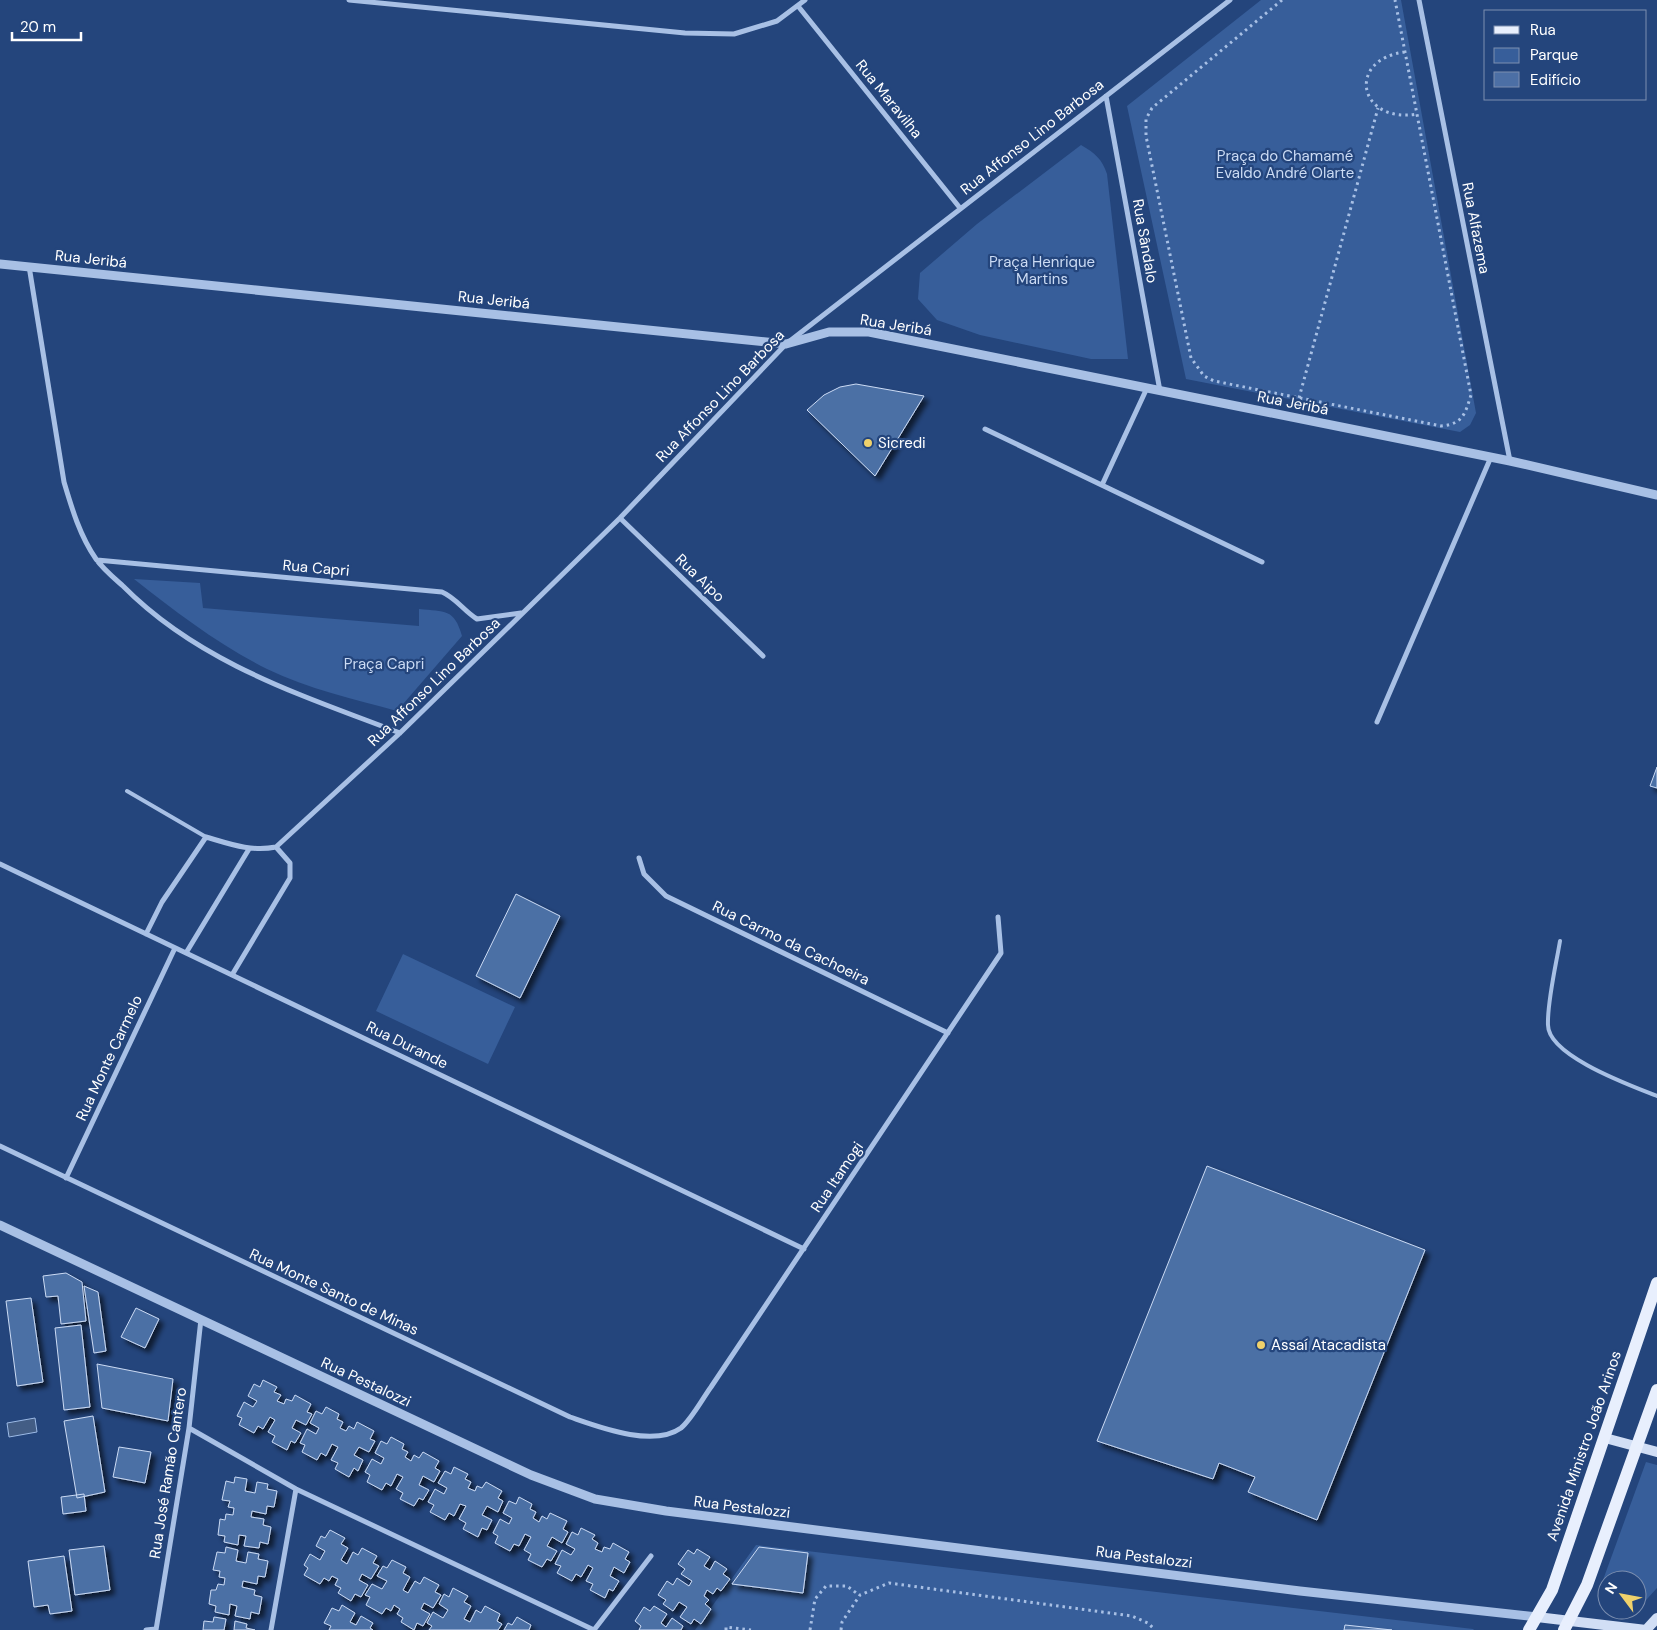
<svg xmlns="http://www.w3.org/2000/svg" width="1657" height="1630" font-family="'DM Sans',sans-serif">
<defs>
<filter id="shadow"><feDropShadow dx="4.5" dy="4.5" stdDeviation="2.5" flood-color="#0009"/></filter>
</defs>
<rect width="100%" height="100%" fill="#24457c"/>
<!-- green -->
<path fill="#375e9a" d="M1261,0h140l75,413 -6,12 -10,7 -274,-53 -59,-273z
M1081,145c14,8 21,14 26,29l21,185h-37l-111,-24 -43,-15 -19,-21 2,-26 57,-49z
M134,579l66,4 3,25 216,18v-17c26,3 35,-1 43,27l-65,75c-43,-12 -89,-22 -130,-42 -48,-24 -91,-57 -133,-90z
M403,954l112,53 -27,57 -112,-53z
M1646,1462l11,3v123l-20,22v-30h-30v29l-8,-4v-14z
M756,1545l717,84 1,1h-779z"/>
<!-- water -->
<path fill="#435d85" stroke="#9cbae6" d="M35,1418l2,14 -28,5 -2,-14z"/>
<!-- building -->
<path fill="#4c6fa5" stroke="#cbdbf4" filter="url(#shadow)" d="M856,384l68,12 -49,80 -68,-66 17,-15 16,-8z
M1657,767v21l-7,-2z
M516,894l44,22 -40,82 -44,-22z
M1207,1166l218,84 -108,270 -69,-28 7,-15 -36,-14 -6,16 -116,-38z
M66,1273l16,9 4,39 -25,3 -3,-28 -12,1 -3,-21z
M84,1286l14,6 8,59 -12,2z
M31,1298l12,84 -26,4 -11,-85z
M136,1308l23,11 -14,29 -24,-11z
M81,1325l9,82 -26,3 -9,-82z
M97,1364l76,15 -5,42 -66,-13z
M263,1380l14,7 -3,5 7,3 -4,6 7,3 2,-5 6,2 3,-6 16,9 -4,8 5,2 -6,11 -10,-5 -4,8 9,5 -6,10 -4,-2 -4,9 -15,-8 3,-6 -7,-4 7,-12 -5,-3 -7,12 -5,-3 -4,7 -15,-8 3,-7 -5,-2 7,-14 9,5 4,-6 -9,-5 6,-12 6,3z
M326,1407l13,7 -2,5 6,3 -3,6 6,3 3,-5 5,3 3,-7 17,9 -4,8 5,2 -6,11 -10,-5 -5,8 9,5 -5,11 -4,-3 -5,9 -14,-8 3,-6 -7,-3 7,-13 -6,-3 -6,12 -5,-3 -4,7 -15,-8 3,-7 -5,-2 7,-14 9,5 3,-6 -9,-5 6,-12 6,3z
M93,1416l12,76 -28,6 -13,-77z
M391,1437l13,7 -2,5 6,3 -3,5 6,4 3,-6 5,3 4,-6 16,9 -4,7 5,3 -6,11 -11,-6 -4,9 10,5 -6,10 -4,-2 -5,8 -14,-7 3,-6 -7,-4 7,-12 -6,-3 -6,12 -5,-3 -4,7 -15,-8 3,-7 -5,-3 7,-13 9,5 3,-6 -9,-5 6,-12 6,3z
M119,1447l32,5 -6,31 -32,-6z
M454,1467l14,7 -3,5 6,3 -3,6 7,3 2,-5 5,2 4,-6 16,9 -4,7 5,3 -5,11 -11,-6 -5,9 10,5 -5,10 -5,-2 -4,9 -15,-8 3,-6 -7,-4 7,-13 -6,-2 -6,12 -5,-3 -4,7 -15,-8 4,-7 -6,-3 7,-13 9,5 3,-6 -9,-5 7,-12 6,3z
M235,1477l12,2 -2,12 10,2 2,-11 11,2 -1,5 10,2 -3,16 -7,-1 -1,8 -14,-3 -1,6 13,2 -1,6 8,2 -3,17 -8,-2 -1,6 -15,-2 2,-10 -7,-1 -1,10 -14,-3 1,-6 -7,-1 2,-16 5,1 1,-6 7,1 1,-7 -6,-1 2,-6 -8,-1 4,-19 8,2z
M84,1494l2,17 -23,3 -2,-17z
M519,1497l13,7 -2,5 6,3 -3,6 6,4 3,-6 5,3 3,-6 17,8 -4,8 5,3 -6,11 -10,-6 -5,9 10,5 -6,10 -4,-2 -5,8 -14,-7 3,-6 -7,-4 7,-13 -6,-3 -6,12 -5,-2 -4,7 -15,-8 3,-7 -5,-3 7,-14 9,5 3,-6 -9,-5 6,-12 7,3z
M581,1528l14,7 -3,4 6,4 -3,6 7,3 2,-5 6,2 3,-6 16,9 -4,7 5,3 -6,11 -10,-6 -4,9 9,5 -6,10 -4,-2 -4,9 -15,-8 3,-6 -7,-3 7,-13 -5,-3 -7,12 -5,-3 -4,7 -15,-8 4,-7 -6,-2 7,-14 9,5 4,-6 -9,-5 6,-12 6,3z
M330,1530l15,8 -4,6 7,4 -7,12 6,4 6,-12 5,3 4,-7 15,8 -4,7 6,3 -8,13 -9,-5 -3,6 9,5 -7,12 -6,-3 -4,7 -13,-8 3,-5 -6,-3 3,-6 -6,-3 -3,5 -5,-3 -4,6 -16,-9 4,-7 -4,-3 6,-11 10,6 5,-9 -9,-5 5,-10 4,2z
M104,1546l6,44 -35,5 -6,-45z
M226,1547l12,3 -2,11 10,2 2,-11 11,2 -1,5 10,2 -3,16 -7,-1 -1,8 -14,-3 -1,6 13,3 -1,5 8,2 -3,17 -8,-2 -1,7 -15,-3 2,-10 -7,-2 -1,11 -14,-3 1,-6 -7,-2 2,-14h5l2,-6 6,1 1,-7 -6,-1 1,-6 -7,-1 4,-18 8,1z
M759,1547l49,6 -5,40 -71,-9z
M697,1549l13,8 -6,9 6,4 5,-9 12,8 -4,5 7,5 -9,12 -4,-3 -4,6 -6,-4 -3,6 5,4 -4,4 6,5 -10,15 -7,-5 -3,5 -11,-7 7,-10 -8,-5 -6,9 -10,-7 3,-4 -8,-5 9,-14 6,4 4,-7 12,8 3,-5 -11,-7 4,-5 -7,-5 10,-14 6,4z
M64,1556l8,55 -22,3 -2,-9 -14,2 -6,-46z
M392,1560l14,7 -3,6 7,4 -7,13 5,3 7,-12 5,3 4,-7 15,8 -4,7 6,3 -8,13 -9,-5 -3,6 9,5 -7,12 -6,-3 -3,7 -13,-8 2,-4 -6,-4 3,-5 -6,-4 -3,6 -5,-3 -4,6 -16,-9 4,-8 -5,-2 7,-11 10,5 5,-8 -10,-5 6,-10 4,2z
M453,1588l15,8 -4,6 7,4 -7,13 6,3 6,-12 5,3 4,-7 15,8 -3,7 5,3 -4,6h-69l3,-4 -5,-3 6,-11 10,6 5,-8 -9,-6 5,-10 5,3z
M342,1605l13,8 -5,9 6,3 5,-9 12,7 -3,5 3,2h-44l2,-4 -7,-3 8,-15 7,3z
M654,1606l13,8 -6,9 5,4 6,-9 11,8 -2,4h-42l2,-4 -6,-5 9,-14 6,4z
M214,1617l12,2 -2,11h-21l1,-9 9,1z
M517,1617l14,8 -2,5h-25l4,-7 4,2z
M235,1621l12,3 -1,4 9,2h-21z
M1345,1625l47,5h-48z"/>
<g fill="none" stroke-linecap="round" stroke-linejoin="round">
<!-- path -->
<path stroke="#a8c0e5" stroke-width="3" stroke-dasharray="2.5 4" stroke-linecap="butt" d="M1282,0l-130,108 -6,11v17l45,222 13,18 10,5 227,45c22,-2 24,-12 30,-31l-76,-395
M1405,52c-59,7 -47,72 12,62
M1299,398l79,-290
M726,1630v-3l25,3
M810,1630l5,-31 11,-13h21l12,9
M841,1630l1,-8 18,-27 29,-12 243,33 16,7 7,7"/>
<!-- service -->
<path stroke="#a8c0e5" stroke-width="4" d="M127,791l79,46
M1560,941c-4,24 -13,62 -12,84 0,31 84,61 109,71"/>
<!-- minor -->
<path stroke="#a8c0e5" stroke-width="5" d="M349,0l336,33 49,1 43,-13 28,-21
M1419,0l91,461
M798,6l162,202
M1106,96l54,295
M29,266l35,216c8,27 16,54 32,77 7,10 18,19 27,27 76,77 178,109 277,147
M985,429l277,133
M1102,485l45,-97
M620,518l143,138
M97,560l345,32c14,6 22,19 35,27l44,-6
M1377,722l114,-265
M639,858l5,16 22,22 282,137
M0,864l804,385
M146,934l16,-32 44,-65c24,7 45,15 70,10l124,-114 220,-215 166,-174 444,-344
M186,953l63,-104
M232,975l58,-97v-15l-14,-16
M0,1146l570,271c29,10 83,31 111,11 10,-8 22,-30 30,-41l290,-434 -3,-36
M66,1178l109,-230
M189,1428l107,61 298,141
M146,1630l10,-1
M156,1630l33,-202 12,-109
M271,1630l25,-141
M594,1630l57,-74"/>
<!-- tertiary -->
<path stroke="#a8c0e5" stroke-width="9" d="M0,264l786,80 43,-12h40l641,129 147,34
M0,1225l531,250 64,24 71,12 634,80 237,26"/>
<!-- secondary -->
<path stroke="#d1def5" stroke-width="10" d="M1605,1438l52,14
M1537,1617l109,13
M1646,1630l11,-12"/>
<!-- primary -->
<path stroke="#e8effd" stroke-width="12" d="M1529,1630l23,-40 105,-307
M1564,1630l23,-45 70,-195"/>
</g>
<!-- markers -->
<g fill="#efd16b" stroke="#24457c" stroke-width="2">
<circle cx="868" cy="443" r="5"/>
<circle cx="1261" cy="1345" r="5"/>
</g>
<g text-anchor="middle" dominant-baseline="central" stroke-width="4.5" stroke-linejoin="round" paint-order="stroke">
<!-- street labels -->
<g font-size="15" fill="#fff" stroke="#24457c">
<text transform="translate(889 99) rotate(51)">Rua Maravilha</text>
<text transform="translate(1032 137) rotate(-38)">Rua Affonso Lino Barbosa</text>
<text transform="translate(1476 228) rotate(79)">Rua Alfazema</text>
<text transform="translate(1145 241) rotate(80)">Rua Sândalo</text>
<text transform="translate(91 259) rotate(6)">Rua Jeribá</text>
<text transform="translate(494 300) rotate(6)">Rua Jeribá</text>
<text transform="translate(896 325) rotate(9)">Rua Jeribá</text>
<text transform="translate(720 396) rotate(-46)">Rua Affonso Lino Barbosa</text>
<text transform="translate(1293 403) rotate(11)">Rua Jeribá</text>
<text transform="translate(316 568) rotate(5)">Rua Capri</text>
<text transform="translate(700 578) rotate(44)">Rua Aipo</text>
<text transform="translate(434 682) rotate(-44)">Rua Affonso Lino Barbosa</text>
<text transform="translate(791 943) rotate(26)">Rua Carmo da Cachoeira</text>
<text transform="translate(407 1045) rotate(26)">Rua Durande</text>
<text transform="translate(109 1058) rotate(-65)">Rua Monte Carmelo</text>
<text transform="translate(837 1177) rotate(-56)">Rua Itamogi</text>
<text transform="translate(334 1292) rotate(25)">Rua Monte Santo de Minas</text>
<text transform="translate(366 1382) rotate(25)">Rua Pestalozzi</text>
<text transform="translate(1584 1446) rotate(-71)">Avenida Ministro João Arinos</text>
<text transform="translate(168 1473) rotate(-81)">Rua José Ramão Cantero</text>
<text transform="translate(742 1507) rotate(7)">Rua Pestalozzi</text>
<text transform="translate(1144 1557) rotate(7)">Rua Pestalozzi</text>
</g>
<!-- park labels -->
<g font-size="15" fill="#cbdbf4" stroke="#24457c">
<text x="1285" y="156">Praça do Chamamé<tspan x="1285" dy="17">Evaldo André Olarte</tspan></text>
<text x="1042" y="262">Praça Henrique<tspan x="1042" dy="17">Martins</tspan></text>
<text x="384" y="664">Praça Capri</text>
</g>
<!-- poi labels -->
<g font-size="15" fill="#fff" stroke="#24457c" text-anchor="start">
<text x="878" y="443">Sicredi</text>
<text x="1271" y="1345">Assaí Atacadista</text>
</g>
</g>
<!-- legend -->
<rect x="1484" y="10" width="162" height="90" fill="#24457c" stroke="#7c8fb0"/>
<rect x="1494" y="26" width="25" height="8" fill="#e8effd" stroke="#7c8fb0"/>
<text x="1530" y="35" font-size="15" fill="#ffffff">Rua</text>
<rect x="1494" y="48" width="25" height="15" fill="#375e9a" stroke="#7c8fb0"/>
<text x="1530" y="60" font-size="15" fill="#ffffff">Parque</text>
<rect x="1494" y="72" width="25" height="15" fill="#4c6fa5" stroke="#7c8fb0"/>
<text x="1530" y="85" font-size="15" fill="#ffffff">Edifício</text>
<!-- north arrow -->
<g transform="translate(1622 1595) rotate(302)"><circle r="24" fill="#24457c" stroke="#7c8fb0"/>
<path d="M0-4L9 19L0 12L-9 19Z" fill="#efd16b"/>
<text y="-8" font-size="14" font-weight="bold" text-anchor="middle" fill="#ffffff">N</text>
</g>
<!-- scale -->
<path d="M12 32v8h69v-8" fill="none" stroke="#ffffff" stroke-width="2.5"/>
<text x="20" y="32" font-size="15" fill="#ffffff" stroke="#24457c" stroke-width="4" paint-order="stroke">20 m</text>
</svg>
